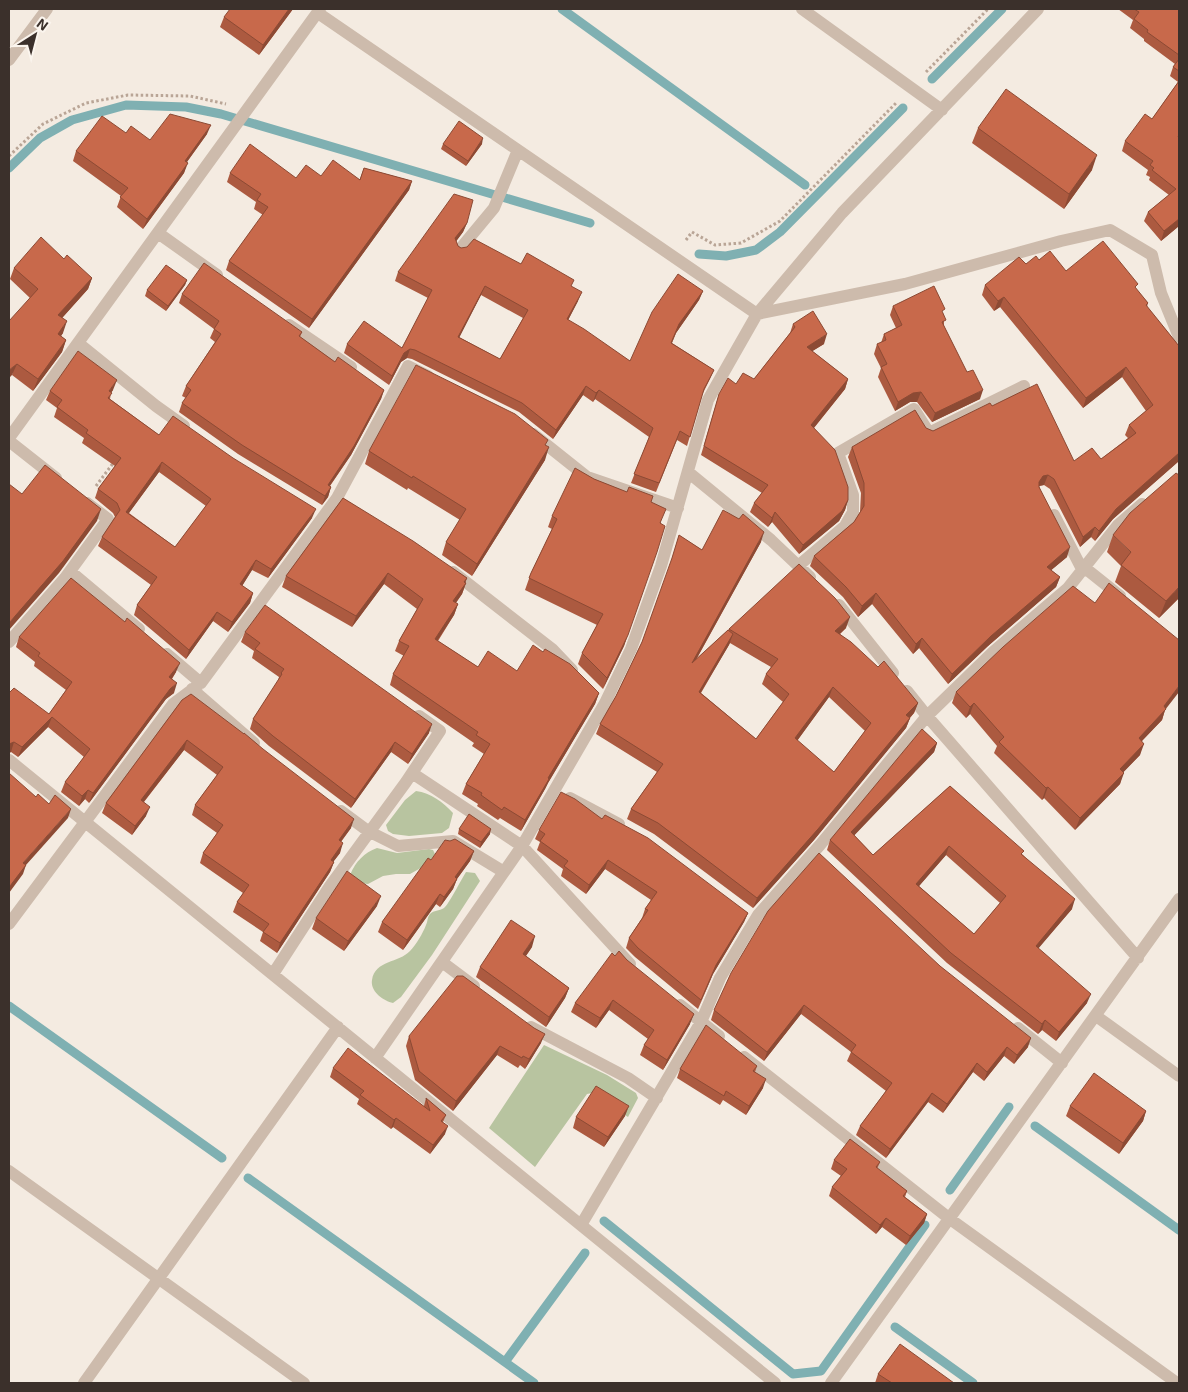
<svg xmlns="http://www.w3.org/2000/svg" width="1188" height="1392" font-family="'Exo 2',sans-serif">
<rect width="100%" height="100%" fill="#f4ebe1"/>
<!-- green -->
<path fill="#b8c4a0" d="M416,791c15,2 27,11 37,22l-4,15 -7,5 -33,3 -16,-2 -5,-3 -2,-6 19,-25z
M377,848l20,5 32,-4 4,1 2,4 -7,10 -18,10h-14l-13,2 -15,8 -9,-1 -9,-8c6,-14 14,-22 27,-27z
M466,872l9,1 5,8 -48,74 -31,42 -8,6c-10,-2 -23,-12 -21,-23 3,-20 27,-17 38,-29 6,-6 13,-18 16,-26 2,-4 1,-7 4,-11 4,-4 9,-3 14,-6 5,-4 17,-28 22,-36z
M544,1045l63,30 29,18 2,5 -10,19 -36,-24 -5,1 -52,73 -46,-39z"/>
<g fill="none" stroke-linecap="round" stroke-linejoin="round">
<!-- stream -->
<path stroke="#7fb0b2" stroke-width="9" d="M562,9l243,176
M932,79l70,-70
M9,168l31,-30 32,-18 54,-15 60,2 35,7 369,109
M699,254l27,2 30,-6 24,-18 123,-124
M9,1006l213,152
M1035,1126l144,104
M248,1178l286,205
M950,1190l59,-83
M604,1221l189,153 28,-3 104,-146
M895,1327l78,56
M505,1362l80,-109"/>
<!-- path -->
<path stroke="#b9a596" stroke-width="3" stroke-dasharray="2.5 2.5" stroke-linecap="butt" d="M926,72l62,-63
M9,156l34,-32 43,-21 42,-8 62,1 36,8
M686,240l6,-8 23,13 26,-2 39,-22 117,-119
M96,486l18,-24"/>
<!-- minor -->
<path stroke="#cdbbac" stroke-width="12" d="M802,9l140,101
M318,13l439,301 148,-30 156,-43 49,-11 42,25 9,38 18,44
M9,60l38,-51
M158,233l59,42
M460,249l34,-41 24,-58
M289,325l62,42
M78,343l78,63 28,20
M533,434l54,43 91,31
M9,438l311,-429
M9,441l47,37
M688,472l83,68 39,37
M1054,515l29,56
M798,566l47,-40 8,-14v-17l-15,-42 76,-44 15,24 95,-47
M1085,568l35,28
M70,571l69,58
M453,572l99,77 20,21
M839,605l54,68
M9,642l56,-64 43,-59 -21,-16
M167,654l34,29
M192,689l62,54
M907,691l20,25 211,242
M9,760l766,623
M412,773l110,73 108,118
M570,798l49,26
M341,811l27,20 30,15 55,-5 51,31
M9,924l164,-220 28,-21 136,-185 71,-132 20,10
M442,962l32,24
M273,974l57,-88 76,-104 34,-51 -21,-15
M680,1005l39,31
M1096,1016l83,60
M531,1027l97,51 29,20
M1018,1028l44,35
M744,1057l206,162 227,164
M375,1058l147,-212 83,-143 26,-54 30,-83 47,-166 49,-86 85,-101 196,-204
M9,1171l295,212
M581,1225l120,-203 19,-44 38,-63 62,-70 107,-129 66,-64 75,-64 50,-63 24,-21
M84,1383l254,-356
M831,1383l348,-484"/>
</g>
<!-- wall -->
<path fill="#ac5a40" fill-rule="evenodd" d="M293,9l-34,46 -39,-28 4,-10z
M1118,9h61v217l-18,15 -17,-20 4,-9 21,-17 -20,-15 1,-3 -4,-2 2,-5 -26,-19 3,-10 27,-22 26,-37 -8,-6 3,-9 2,-3 -31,-23v-2l-14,-11 3,-8z
M978,128l114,42 -28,39 -92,-66z
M126,133l24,7 57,-6 -20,28 -3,11 -41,56 -26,-22 4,-11 -48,-35 3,-10z
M443,144h39l-16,22 -25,-17z
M364,168l48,13 -3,9 -100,138 -83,-58 3,-9 34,-46 -9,-6 2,-7 -29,-20 3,-9 66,5 25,-2 39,3z
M467,223l-4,9 -7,9 2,5 3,2 60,16 51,23 6,14 -10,19 62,41 73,-70 -4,9 -23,33 -4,10 42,27 -4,9 -8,16 -15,51 -10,-6 -21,52 -25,-9 18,-46 -54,-38 -2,3 -10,-7 -30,44 -34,-27 -107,-53 -5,-1 -6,4 -12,23 -45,-32 3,-9 55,4 26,-50 -33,-17 3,-9zM481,295l42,23 -23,41 -41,-22z
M64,259l28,19 -4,11 -26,29 1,15 -2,3 5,4 -4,12 -29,39 -21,-16 18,-77 -20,-19 4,-11z
M1039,260l27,11 70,18 12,14 -1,4 32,39v115l-66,58 -18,22 -4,-4 -11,10 -30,-58 -6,-4 -5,1 28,71 -16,13 9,7 -4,10 -68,59 -40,38 -29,-36 -6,6 -41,-50 -14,13 -15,-20 -33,-31 4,-10 40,-34 6,-10 1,-19 -13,-36 4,-10 74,-19 7,3 59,-25 82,55 27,-2 27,-21 -3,-3 4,-10 17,-14 -24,-34 -39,31 -83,-101 -6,4 -12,-16 3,-10 41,-21z
M187,280l-2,5 -19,26 -21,-15 2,-6z
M182,294l120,38 -2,5 35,25 49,28 -3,9 -30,56 -21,31 1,1 -3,10 -6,8 -84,-51 -59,-42 3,-9 4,-5 -4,-2 4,-10 29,-44 -5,-4 4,-9 -35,-26z
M893,306l51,8v12l36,73 -48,23 -15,-20h-7l-15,9 -17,-34 3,-9 -7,-14 3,-10 4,-1 3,-9 12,-6 -6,-13z
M793,324l31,20 -12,7 36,28 -3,10 -31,39 34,72 -3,10 -6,11 -40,33 -27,-32 -4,5 -18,-15 4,-9 8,-10 -61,-38 18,-61 17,-10 18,-5 36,-46z
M113,390l-2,3 -1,6 49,36 153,83 -44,60 -16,-8 -10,16 11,7 -3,10 -22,29 -15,-11 -27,38 -52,-44 3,-10 14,-20 -53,-39 4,-9 13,-20 -2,-4 -18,-15 3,-9 17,-23 -33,-23 2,-5 -30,-21 3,-9 -11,-8 4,-9zM159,472l47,34 -31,41 -46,-34z
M546,446l-1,14 -73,116 -30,-21 4,-13 14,-22 -52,-32 -1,2 -42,-26 4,-13z
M594,479l57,23 10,21 -37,123 -21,43 -25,-25 4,-11 15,-28 -72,-35 6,-17 21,-44 -4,-2 4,-11z
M343,498l124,80 -2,5h1l-4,11 -6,9 2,1 -4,11 -16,26 40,26 39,4 82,22 -4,11 -47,79 -3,6 -24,42 -21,-13 -2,2 -21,-14 1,-2 -16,-10 4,-10 18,-30 -12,-8 2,-3 -84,-58 3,-11 11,-18 -9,-5 4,-10 18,-32 -33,-25 -32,43 -70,-40 4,-11z
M679,535l23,15 59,-8 -65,118 33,-31 117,-1 -6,6 78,69 -4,10 -4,5 -4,10 -92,112 -61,68 -99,-74 -27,-15 4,-10 26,-37 -61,-38 4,-10 16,-28 26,-54 27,-73zM730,643l41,24 -5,7 -4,10 21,18 -27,37 -55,-46zM829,697l36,34 -31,41 -37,-31z
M1113,535l66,63 -20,20 -44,-36 6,-16 -14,-14z
M245,632l184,101 -21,31 -17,-12 -40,56 -82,-62 -19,-17 3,-10 25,-38 1,-4 -27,-19 2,-7 -13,-9z
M19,637l157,35 -4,7 2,14 -8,6 -77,104 -4,-4 -6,7 -18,-14 4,-10 19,-25 -36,-30 -30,30 -7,-5 -2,1v-60l40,21 17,-24 -32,-24 1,-4 -19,-15z
M956,692l209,18 -3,10 -20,21 -2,14 -17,17 -3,12 -45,46 -31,-32 -2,2 -48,-47 3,-7 -27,-32 -4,4 -14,-15z
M182,700l169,128 -10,14 -1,11 -7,9h1l-4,10 -53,81 -17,-12 3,-9 -30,-20 4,-10 6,-9 -43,-30 3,-10 14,-20 -25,-18 3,-10 22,-30 -33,-25 -40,52 2,14 -14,19 -30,-22 4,-10z
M937,743l-3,9 -80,83 19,20 77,-69 73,69 49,54 -34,39 49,55 -31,38 -14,-11 -4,4 -91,-71 -120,-113 3,-10zM946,855l54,48 -26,31 -55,-48z
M602,819l146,94 -4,9 -31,52 -15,35 -63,-52 -9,-9 3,-10 13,-20 3,-9 6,-9 -46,-31 -19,25 -25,-18 2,-7 -26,-19 3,-8 -5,-3 4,-9z
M459,829l31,5 -10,14 -22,-14z
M474,851l-4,10 -13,18 -4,10 -13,18 -4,-3 -33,46 -25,-18 4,-10 49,-62z
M377,906l-33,45 -32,-22 4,-11z
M532,947l-6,9 43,32 -4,10 -19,29 -70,-50 4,-10z
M615,956l75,68 -27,46 -23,-15 4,-10 4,-6 -39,-29 -13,18 -25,-16 4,-9z
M940,966l88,81 -14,17 -10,-8 -20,25 -11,-9 -30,41 -15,-11 -42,56 -30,-23 4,-9 26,-35 -39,-30 4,-9 -50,-38 -37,47 -53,-41 3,-10z
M409,1036l132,7 -16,26 -5,-4 -2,3 -21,-13 -44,56 -38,-31 -9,-34z
M757,1066l-2,6 8,16 -17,27 -23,-15 -3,5 -43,-27 3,-9z
M333,1068l91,38 2,-8 20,17 -3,7 2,12 -15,20 -37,-27 -2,2 -34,-25 2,-5 -29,-22z
M1070,1106l76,5 -3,10 -24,33 -53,-38z
M625,1116l-21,31 -31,-19 3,-11z
M834,1160l46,2 -3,7 30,22 -2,6 22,17 -3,9 -18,22 -24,-18 -6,7 -47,-38 3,-9 9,-11 -10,-7z
M878,1374l76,9h-79z"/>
<!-- shaded-wall -->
<path fill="#8c4a34" d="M289,9h4l-34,46 4,-10z
M211,125l-4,9 -26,36 4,-9z
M483,138l-1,6 -16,22 2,-5z
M1097,155l-5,15 -28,39 5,-15z
M188,163l-4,10 -41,56 4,-10z
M412,181l-3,9 -100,138 3,-9z
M1179,219v7l-18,15 3,-10z
M467,223l-4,9 -11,15 3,-9z
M92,278l-4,11 -34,38 4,-12z
M187,280l-2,5 -19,26 2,-5z
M485,286l-4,9 -26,51 3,-9z
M703,291l-4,9 -23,33 -8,19 11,-28z
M582,292l-4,9 -14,27 3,-9z
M1004,297l-4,10 -6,4 4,-10z
M67,321l-4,12 -9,13 4,-12z
M827,334l-3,10 -21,13 4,-10z
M66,340l-4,12 -29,39 5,-12z
M410,349l-3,9 -6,4 -12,23 3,-9 12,-23z
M17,364l-5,11 -3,3v-8z
M1126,367l-4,10 -39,31 3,-10z
M848,379l-3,10 -37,46 3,-10z
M117,380l-4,10 -8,11 4,-10z
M586,386l-3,9 -30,44 3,-9z
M384,390l-3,9 -30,56 -27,39 4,-9z
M599,390l-4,9 -2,3 3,-9z
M983,390l-3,9 -48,23 3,-9z
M921,392l-4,10h-7l-15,9 3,-9 15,-9z
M549,447l-4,13 -73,116 5,-12z
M1179,453v8l-66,58 -18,22 4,-10 17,-22z
M162,462l-3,10 -36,49 3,-9z
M1048,475l-4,10 -5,1v-4l4,-6z
M331,487l-3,10 -6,8 3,-9z
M848,500l-3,10 -6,11 -40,33 4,-9z
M101,509l-4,12 -38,52 -50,57v-7z
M316,509l-4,9 -44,60 3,-9z
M775,512l-3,10 -4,5 4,-9z
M1095,527l-4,10 -11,10 3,-10z
M764,532l-3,10 -73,132 4,-11z
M1070,547l-3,10 -24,20 4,-10z
M256,560l-4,10 -15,24 3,-10z
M388,573l-4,11 -32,43 4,-11z
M1060,577l-4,10 -68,59 -40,38 4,-10 39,-38z
M467,578l-3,8 2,-3 -4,11 -13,18 4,-11z
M1179,587v11l-20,20 7,-17z
M253,593l-3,10 -22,29 4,-10z
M876,593l-4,11 -14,13 4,-11z
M458,604l-4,11 -23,35 4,-11z
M217,612l-4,9 -27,38 3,-9z
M850,617l-4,11 -14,13 3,-10z
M733,634l-4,11 -34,57 4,-10z
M628,635l-4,11 -21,43 4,-11z
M922,638l-3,10 -6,6 3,-10z
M180,663l-4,9 -10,15 3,-10z
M177,683l-3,10 -8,6 -77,104 4,-10 77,-104z
M1179,686v6l-14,18 -3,10 -28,29 5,-11z
M833,687l-4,10 -38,52 4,-11z
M599,693l-4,11 -47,79 -3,6 -24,42 4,-11 23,-42z
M918,703l-4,10 -11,12 3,-10z
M974,703l-4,11 -4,4 4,-11z
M52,717l-4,10 -30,30 4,-10z
M910,718l-4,10 -92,112 -61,68 4,-10z
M432,724l-3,9 -21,31 4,-10z
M187,740l-3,10 -46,59 3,-9z
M14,742l-3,10 -2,1v-9z
M395,742l-4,10 -40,56 4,-9z
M937,743l-3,9 -86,90 3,-10z
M1144,744l-4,11 -24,25 4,-11z
M1124,773l-4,11 -45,46 5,-12z
M1048,787l-4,11 -2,2 4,-12z
M88,790l-3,9 -6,7 3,-10z
M150,807l-4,9 -14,19 3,-9z
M71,809l-3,9 -42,47 -3,9 -14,19 1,-7 13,-23z
M354,819l-3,9 -16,21 4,-9z
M491,829l-1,5 -10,14 1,-6z
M343,843l-3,10 -13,17 4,-10z
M949,846l-3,9 -33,38 3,-9z
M474,851l-4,10 -19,26 4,-10z
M608,860l-3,9 -19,25 3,-9z
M334,862l-4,10 -53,81 3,-10z
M457,879l-4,10 -13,18 4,-10z
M440,894l-4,10 -33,46 4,-10z
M381,896l-4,10 -33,45 4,-10z
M1075,899l-3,10 -40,47 4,-10z
M748,913l-4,9 -31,52 -15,35 18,-44z
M535,936l-3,11 -12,17 3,-10z
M569,988l-4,10 -19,29 3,-10z
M1091,994l-4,9 -31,38 3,-9z
M613,1000l-4,10 -13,18 4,-10z
M804,1005l-3,9 -37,47 3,-9z
M694,1014l-4,10 -27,46 4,-10z
M1045,1020l-3,10 -4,4 4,-10z
M545,1034l-4,9 -16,26 4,-10z
M1031,1038l-3,9 -14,17 3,-9z
M500,1046l-3,9 -44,56 3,-10z
M1007,1047l-3,9 -20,25 3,-9z
M977,1063l-4,9 -30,41 4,-9z
M766,1079l-3,9 -17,27 3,-9z
M932,1093l-4,9 -42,56 4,-9z
M629,1106l-4,10 -21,31 4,-10z
M1146,1111l-3,10 -24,33 4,-11z
M396,1118l-3,9 -2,2 3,-9z
M448,1126l-3,8 -15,20 3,-9z
M927,1214l-3,9 -18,22 4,-9z
M886,1218l-4,9 -6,7 4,-9z"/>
<!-- building -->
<path fill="#c8694b" stroke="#8c4a34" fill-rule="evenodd" d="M230,9h59l-26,36 -39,-28z
M1134,9h45v46l-32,-23 1,-2 -14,-11 5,-7z
M1179,59v12l-6,-4z
M1179,81v54l-1,2 1,1v81l-15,12 -16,-19 28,-23 -24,-19 2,-2 -4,-3 3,-4 -28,-20 20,-27 7,5z
M1006,89l91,66 -28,39 -91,-66z
M170,114l41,11 -26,36 3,2 -41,56 -27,-22 8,-9 -52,-37 26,-35 24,17 5,-7 19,14z
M459,121l24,17 -15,23 -25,-17z
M250,144l46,34 10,-13 15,11 12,-16 27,20 4,-12 48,13 -100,138 -83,-58 39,-54 -11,-7 4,-6 -31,-21z
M454,194l19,6 -6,23 -12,15 3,8 3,2 6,-1 7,-8 47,25 6,-11 47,27 -3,6 11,6 -15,27 17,10 46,32 22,-49 26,-38 25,17 -24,33 -8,19 43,27 -10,19 -14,48 -10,-6 -21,52 -25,-9 19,-46 -54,-38 -3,3 -10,-7 -30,44 -34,-27 -107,-53 -5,-1 -6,4 -12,23 -45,-32 17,-23 38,27 30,-58 -34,-18zM485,286l43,24 -28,49 -42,-22z
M41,237l23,22 3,-4 25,23 -34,37 9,6 -9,13 8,6 -28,39 -21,-15 -8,6v-49l29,-32 -24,-21z
M1103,241l35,43 -3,3 13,16 -2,2 33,41v107l-63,56 -17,22 -4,-4 -12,10 -29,-58 -6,-4 -5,1 -4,6v5l31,60 -23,20 13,10 -69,59 -39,38 -30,-36 -6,6 -40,-51 -14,13 -16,-19 -32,-31 40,-34 10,-16v-23l-12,-36 63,-37 11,18 7,3 57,-28 2,3 45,-22 37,77 18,-13 9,11 35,-26 -7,-8 24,-20 -27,-38 -40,31 -82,-101 -6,4 -13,-16 34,-28 7,7 10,-8 3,4 11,-9 16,20z
M204,263l98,69 -3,4 36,26 3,-5 46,33 -30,56 -26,39 3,2 -6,9 -83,-51 -60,-42 9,-13 -5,-4 35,-52 -7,-5 5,-8 -37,-27z
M166,265l21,15 -19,26 -21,-16z
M934,286l11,23 -3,2 4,9 -4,2 25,50 6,-2 10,20 -48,23 -14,-21 -8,1 -15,9 -17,-35 6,-3 -10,-20 9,-4 -2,-6 18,-9 -9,-19z
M813,311l14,23 -20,13 41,32 -37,46 24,25 13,37v13l-6,11 -39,34 -28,-33 -3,6 -18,-15 14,-18 -64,-39 15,-52 9,-16 8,6 7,-11 11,6 41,-52 -2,-3z
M78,351l39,29 -8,11 3,2 -4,5 51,37 14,-19 60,42 83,51 -45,60 -15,-9 -16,24 13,9 -21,29 -15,-10 -28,38 -52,-45 20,-28 -55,-40 18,-27 -3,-7 -19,-14 23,-31 -35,-25 2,-3 -31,-23 5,-7 -12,-9zM162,462l49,37 -36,48 -49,-35z
M416,365l99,49 33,26 -3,5 4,2 -72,117 -31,-22 20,-33 -53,-33 -1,2 -43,-27z
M45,465l56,44 -38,52 -54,62v-139l13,10z
M575,468l19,11 33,13 2,-5 24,9 -2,6 15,7 -6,14 5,3 -8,26 -29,83 -21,43 -25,-25 21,-39 -74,-36 2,-5 26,-54 -5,-3z
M1176,473l3,2v112l-13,14 -45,-36 10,-13 -18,-17 17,-22z
M343,498l70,43 54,37 -3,4 2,1 -13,18 5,3 -23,35 43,28 10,-16 29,20 16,-26 10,7 2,-3 25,15 29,29 -51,85 1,1 -24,41 -21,-13 -2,3 -21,-15 1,-2 -16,-9 24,-40 -14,-9 2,-3 -85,-58 16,-28 -10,-5 24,-42 -35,-26 -32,43 -70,-40z
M723,510l16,9 4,-5 21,18 -72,131 36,-33 5,4 -34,58 57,47 33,-45 -23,-20 12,-15 -49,-30 70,-65 36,34 15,19 -15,14 16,11 27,25 6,-6 34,42 -12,12 4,3 -92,111 -61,69 -99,-75 -27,-14 32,-45 -63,-40 16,-28 26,-54 30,-84 7,-23 23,15zM833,687l38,36 -37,49 -39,-34z
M71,578l54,44 2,-4 53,45 -11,14 8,6 -7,6 -77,104 -5,-3 -6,6 -17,-14 25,-33 -38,-32 -30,30 -8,-5 -5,2v-51l5,-5 35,26 23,-32 -34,-26 2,-3 -21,-16z
M1109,583l70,57v46l-15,20 2,3 -27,29 5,6 -24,25 4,4 -44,45 -32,-31 -2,1 -47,-46 5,-5 -30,-34 -4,4 -14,-15 47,-45 70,-61 22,17z
M265,605l167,119 -20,30 -17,-12 -40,57 -82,-63 -20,-17 29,-45 -1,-1 3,-4 -29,-20 5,-6 -15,-11z
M191,694l53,40v-1l19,16 91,70 -15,21 4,3 -12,17 3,2 -54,81 -17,-11 6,-8 -32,-22 12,-17 -46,-32 20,-28 -28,-20 28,-38 -36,-27 -46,60 9,7 -15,19 -29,-23 76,-103z
M922,729l15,14 -86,89 22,23 77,-69 74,65 -3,3 54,45 -39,47 55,48 -32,38 -14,-12 -3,4 -91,-71 -121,-113zM949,846l57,50 -32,38 -58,-50z
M9,773l27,24 2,-3 11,10 6,-9 16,14 -48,54 3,2 -16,21 -1,-1z
M561,792l14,7 27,20 3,-4 43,23 100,75 -32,52 -15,35 -63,-52 -9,-10 19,-28 -3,-1 12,-17 -49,-32 -19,25 -25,-19 4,-5 -28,-20 5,-7 -6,-4z
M469,814l22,15 -10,13 -22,-13z
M455,839l19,12 -19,26 2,2 -13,18 -4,-3 -33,46 -25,-18 46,-64 3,2 14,-20 5,1z
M819,853l121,113 91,72 -14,17 -10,-8 -20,25 -10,-9 -30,41 -15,-11 -42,56 -30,-23 32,-43 -41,-31 5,-7 -52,-40 -37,47 -53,-42 17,-37 37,-62z
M347,871l34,25 -33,45 -32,-23z
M511,920l24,16 -12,18 46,34 -20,29 -69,-50z
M619,951l8,9 67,54 -27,46 -23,-15 10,-15 -41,-30 -13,18 -25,-15 37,-50 3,3z
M457,976h6l71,52 11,6 -16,25 -6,-3 -1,2 -22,-12 -44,55 -37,-30 -10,-35z
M706,1025l51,41 -4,5 13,8 -17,27 -23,-15 -2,5 -44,-27z
M348,1048l82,63 -4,-13 20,17 -5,6 7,5 -15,19 -37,-27 -2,2 -34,-25 4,-4 -31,-23z
M1094,1073l52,38 -23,32 -53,-37z
M596,1086l33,20 -21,31 -32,-20z
M850,1139l30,23 -4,5 31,24 -4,5 24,18 -17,22 -24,-18 -6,7 -48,-38 15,-18 -13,-9z
M900,1344l54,39h-62l-14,-9z"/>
<!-- border -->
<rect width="1188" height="1392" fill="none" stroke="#3b302b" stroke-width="20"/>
<!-- north arrow -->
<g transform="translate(35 35) rotate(36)" stroke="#fbf5ee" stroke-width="4" paint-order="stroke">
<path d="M0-4L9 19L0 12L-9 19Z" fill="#3b302b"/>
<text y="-8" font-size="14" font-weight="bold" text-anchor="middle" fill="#3b302b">N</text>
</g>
</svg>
